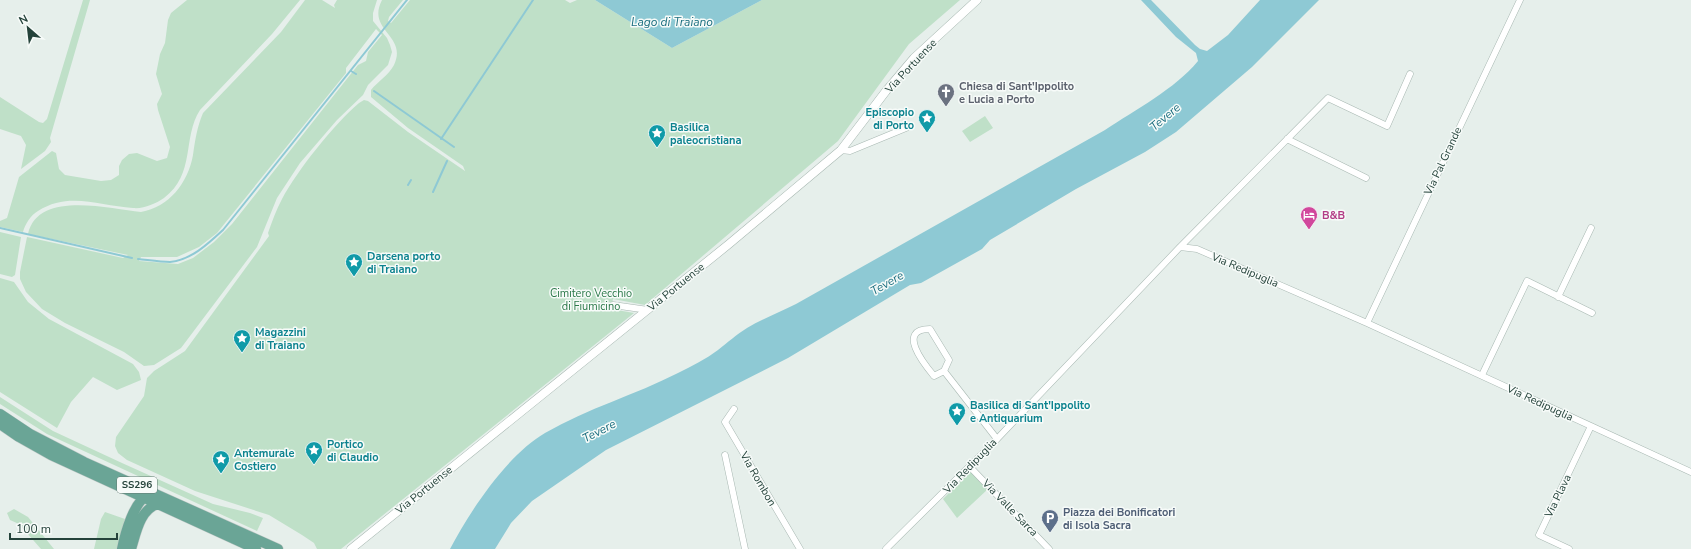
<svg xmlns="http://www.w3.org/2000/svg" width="1691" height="549" font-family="'Nunito Sans',sans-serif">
<rect width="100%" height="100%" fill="#e6efeb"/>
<!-- green -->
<path fill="#bfe0c8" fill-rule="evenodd" d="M83,0h7l-40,138 1,4 -6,9 -24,18 5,-24 -5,-9 -21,-7v-32l39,25 4,1 4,-4z
M187,0h113l-28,34 -72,76c-18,28 -4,64 -36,88 -9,6 -20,11 -31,10 -33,-2 -64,-17 -95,3 -7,4 -13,13 -15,21l-23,-5v-6l7,-3 12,-41 33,-26 4,2 3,16 6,6 36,6 10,-1 8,-5v-9l3,-6 7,-6 8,-1 20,8 10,-3 3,-11 -12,-37 -1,-6 5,-10 -6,-20 4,-20 5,-11 3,-23 3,-7z
M305,0h17l13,8 -1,-3 3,-5h40l-4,13v8l14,17 3,7 2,7 -4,13 -20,20 -5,10 -26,25 -37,43 -23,35 -20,49 -76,101 -27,17 -10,1 -20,-14 -59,-29 -23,-14 -16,-17 -6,-13v-7l7,-35 96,21 5,-3 -100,-21c10,-44 81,-25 113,-22 28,-5 47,-29 52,-57 2,-14 4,-28 10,-42l78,-81zM376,29l6,6 -14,17 -2,9 -8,4 -8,10 -118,149 -18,18 -21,16 -15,6 -39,-3 2,-4h36l22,-10 18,-14 129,-160v-5z
M382,0h21l-14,17 -1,4 3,2 19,-23h155l5,3 7,-3h18l77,48 90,-48h198l-51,44 -71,97 -193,164 -32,-6 -2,10 23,4 -293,236h-24l-3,-6 -12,-8 -33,-20 -74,-24 -68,-31 -9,-7 -3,-7 1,-9 28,-41 3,-18 7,-7 31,-20 84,-115 -1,-3c4,-11 8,-23 14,-34 15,-28 52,-75 77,-96l5,-3 4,1 40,31 57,39 -2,-5 -55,-38 -37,-31v-7c6,-8 18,-15 23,-25 14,-30 -28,-34 -12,-65z
M985,116l8,12 -23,14 -8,-11z
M0,232l21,5 -6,38 -3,2 -12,-3z
M0,278l14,4 14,20 21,17 84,45 6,8 2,8 -24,10 -24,-13 -22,25 -14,26 -57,-36z
M0,397l53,34 69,32 91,41 37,9 13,5 -6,13 -210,-97 -47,-30z
M971,471l17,18 -31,29 -14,-19z
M14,509l14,8 26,32h-13l-22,-25 -9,-4 -3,-7z
M105,512l20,7 -7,30h-24l7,-30z"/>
<!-- water -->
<path fill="#8ec9d4" d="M595,0h167l-90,48z
M1141,0h10l44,45 5,4 7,2 21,-16 32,-35h59l-67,67 -76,65 -31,20 -69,37 -86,51 -8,9 -61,34 -11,2 -122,73 -182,92 -74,51 -21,22 -16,26h-45c20,-38 57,-94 95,-116 43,-25 90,-38 133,-60 14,-7 28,-14 40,-23 9,-7 19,-16 29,-22 15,-9 33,-16 49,-24l309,-174c30,-20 70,-41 93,-69l-2,-8 -20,-16z"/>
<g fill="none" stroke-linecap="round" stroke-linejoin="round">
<!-- stream -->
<path stroke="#8ec9d4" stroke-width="2" d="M351,71l5,3
M374,91l80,56
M441,139l92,-139
M408,185l3,-5
M433,192l14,-31
M0,228l132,30
M138,259c10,1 22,3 32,3 21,-2 38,-18 53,-32l184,-230"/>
<!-- minor casing -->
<g stroke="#a8b8b2" stroke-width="7">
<path id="minor" d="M1287,139l79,39
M841,150l9,1 56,-23
M1180,247l148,-149 59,28 23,-52
M1558,297l33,-69
M613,305l35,5
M1367,323l153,-323
M944,371l-10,5c-10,-12 -38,-47 -4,-47l19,31 -5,11 53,68
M1482,375l45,-94 65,32
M734,409l-9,13 75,127
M725,455l20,94
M970,467l79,82
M886,549l111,-110 183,-192 17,2 170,74 324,149
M1569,549l-30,-14 52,-109"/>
</g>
<!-- tertiary casing -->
<g stroke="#a8b8b2" stroke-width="9">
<path id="tertiary" d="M351,549l378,-305 112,-94 45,-59 28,-33 63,-58"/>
</g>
<!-- primary casing -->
<g stroke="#c2cac8" stroke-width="11">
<path id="primary" d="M0,414l30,20 54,28 194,87
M0,424l19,13 32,18 205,94
M122,549c3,-15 12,-48 26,-54
M131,549c5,-16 9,-40 27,-45"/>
</g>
<!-- minor -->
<use href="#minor" stroke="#fff" stroke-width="6"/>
<!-- tertiary -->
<use href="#tertiary" stroke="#fff" stroke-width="8"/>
<!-- primary -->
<use href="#primary" stroke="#6aa596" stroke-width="10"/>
</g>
<!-- icons -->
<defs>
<g id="church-pin" transform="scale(0.9)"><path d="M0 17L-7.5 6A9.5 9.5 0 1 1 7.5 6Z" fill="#6b7280" stroke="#f7fbf9"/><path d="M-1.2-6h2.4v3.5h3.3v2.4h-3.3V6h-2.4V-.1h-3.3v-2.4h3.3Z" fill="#fff"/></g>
<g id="sight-pin" transform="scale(0.9)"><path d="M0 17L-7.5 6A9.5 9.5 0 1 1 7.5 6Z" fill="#0f9aa8" stroke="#f7fbf9"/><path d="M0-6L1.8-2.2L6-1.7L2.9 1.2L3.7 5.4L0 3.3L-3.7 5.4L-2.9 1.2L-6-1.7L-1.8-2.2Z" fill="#fff"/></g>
<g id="hotel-pin" transform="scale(0.9)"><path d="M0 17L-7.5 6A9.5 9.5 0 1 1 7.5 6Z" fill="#d1479c" stroke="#f7fbf9"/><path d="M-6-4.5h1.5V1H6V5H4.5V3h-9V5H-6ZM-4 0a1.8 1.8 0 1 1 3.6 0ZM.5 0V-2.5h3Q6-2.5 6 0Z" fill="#fff"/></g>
<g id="parking-pin" transform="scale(0.9)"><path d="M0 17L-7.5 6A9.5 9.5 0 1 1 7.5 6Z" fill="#5c6f8a" stroke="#f7fbf9"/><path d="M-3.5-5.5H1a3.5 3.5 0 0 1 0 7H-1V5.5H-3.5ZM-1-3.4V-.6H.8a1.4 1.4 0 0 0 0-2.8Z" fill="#fff"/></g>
</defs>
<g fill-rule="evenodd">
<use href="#church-pin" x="946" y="92"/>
<use href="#sight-pin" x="927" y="118"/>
<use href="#sight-pin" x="657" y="133"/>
<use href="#hotel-pin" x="1309" y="215"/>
<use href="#sight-pin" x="354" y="262"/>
<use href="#sight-pin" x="242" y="338"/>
<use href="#sight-pin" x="957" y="411"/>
<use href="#sight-pin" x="314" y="450"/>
<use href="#sight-pin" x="221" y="459"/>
<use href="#parking-pin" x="1050" y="518"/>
</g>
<g text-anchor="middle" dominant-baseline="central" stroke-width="3" stroke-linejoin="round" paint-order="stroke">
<!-- shield labels -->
<rect fill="#f7fbf9" stroke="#637a73" stroke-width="1" x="117" y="477" width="40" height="16" rx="3"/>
<g font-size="10" font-weight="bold" fill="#24423a">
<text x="137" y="485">SS296</text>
</g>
<!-- street labels -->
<g font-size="11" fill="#24423a" stroke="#f7fbf9">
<text transform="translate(911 66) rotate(-47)">Via Portuense</text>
<text transform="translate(1443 161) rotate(-65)">Via Pal Grande</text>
<text transform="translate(1245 270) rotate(23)">Via Redipuglia</text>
<text transform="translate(676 287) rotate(-39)">Via Portuense</text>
<text transform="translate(1540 403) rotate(25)">Via Redipuglia</text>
<text transform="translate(970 466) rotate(-46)">Via Redipuglia</text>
<text transform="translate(758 479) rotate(60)">Via Rombon</text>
<text transform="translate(424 490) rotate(-39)">Via Portuense</text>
<text transform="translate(1558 496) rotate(-64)">Via Plava</text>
<text transform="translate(1010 508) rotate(46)">Via Valle Sarca</text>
</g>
<!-- worship labels -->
<g font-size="11" font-weight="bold" fill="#5b616d" stroke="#f7fbf9" text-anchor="start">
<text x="959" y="86">Chiesa di Sant'Ippolito<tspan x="959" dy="13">e Lucia a Porto</tspan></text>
</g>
<!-- culture labels -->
<g font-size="11" font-weight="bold" fill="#0d838f" stroke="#f7fbf9" text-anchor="start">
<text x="914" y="112" text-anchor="end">Episcopio<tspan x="914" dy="13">di Porto</tspan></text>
<text x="670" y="127">Basilica<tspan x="670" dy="13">paleocristiana</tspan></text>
<text x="367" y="256">Darsena porto<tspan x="367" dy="13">di Traiano</tspan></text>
<text x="255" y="332">Magazzini<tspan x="255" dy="13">di Traiano</tspan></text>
<text x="970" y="405">Basilica di Sant'Ippolito<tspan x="970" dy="13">e Antiquarium</tspan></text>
<text x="327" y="444">Portico<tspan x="327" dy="13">di Claudio</tspan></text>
<text x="234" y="453">Antemurale<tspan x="234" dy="13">Costiero</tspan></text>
</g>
<!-- hotel labels -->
<g font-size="11" font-weight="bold" fill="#b23c85" stroke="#f7fbf9" text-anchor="start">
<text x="1322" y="215">B&amp;B</text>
</g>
<!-- park labels -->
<g font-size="11" fill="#2d7a4b" stroke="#f7fbf9">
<text x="591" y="293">Cimitero Vecchio<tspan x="591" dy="13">di Fiumicino</tspan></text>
</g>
<!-- service labels -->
<g font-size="11" font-weight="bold" fill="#4e5e75" stroke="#f7fbf9" text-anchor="start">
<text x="1063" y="512">Piazza dei Bonificatori<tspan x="1063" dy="13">di Isola Sacra</tspan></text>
</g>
<!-- water labels -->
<g font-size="12" font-style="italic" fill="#1c6f80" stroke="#f7fbf9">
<text x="672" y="22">Lago di Traiano</text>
<text transform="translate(1165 117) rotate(-40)">Tevere</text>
<text transform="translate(887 283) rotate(-30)">Tevere</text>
<text transform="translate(599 431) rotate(-27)">Tevere</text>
</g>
</g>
<!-- north arrow -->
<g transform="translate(28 28) rotate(332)" stroke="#f7fbf9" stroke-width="3" paint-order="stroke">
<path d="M0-3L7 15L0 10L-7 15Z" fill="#24423a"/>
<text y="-6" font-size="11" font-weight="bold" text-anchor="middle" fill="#24423a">N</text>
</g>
<!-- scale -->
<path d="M10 533v6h107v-6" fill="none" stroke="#24423a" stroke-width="2"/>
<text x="16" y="533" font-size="12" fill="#24423a" stroke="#f7fbf9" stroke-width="3" paint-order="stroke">100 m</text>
</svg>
